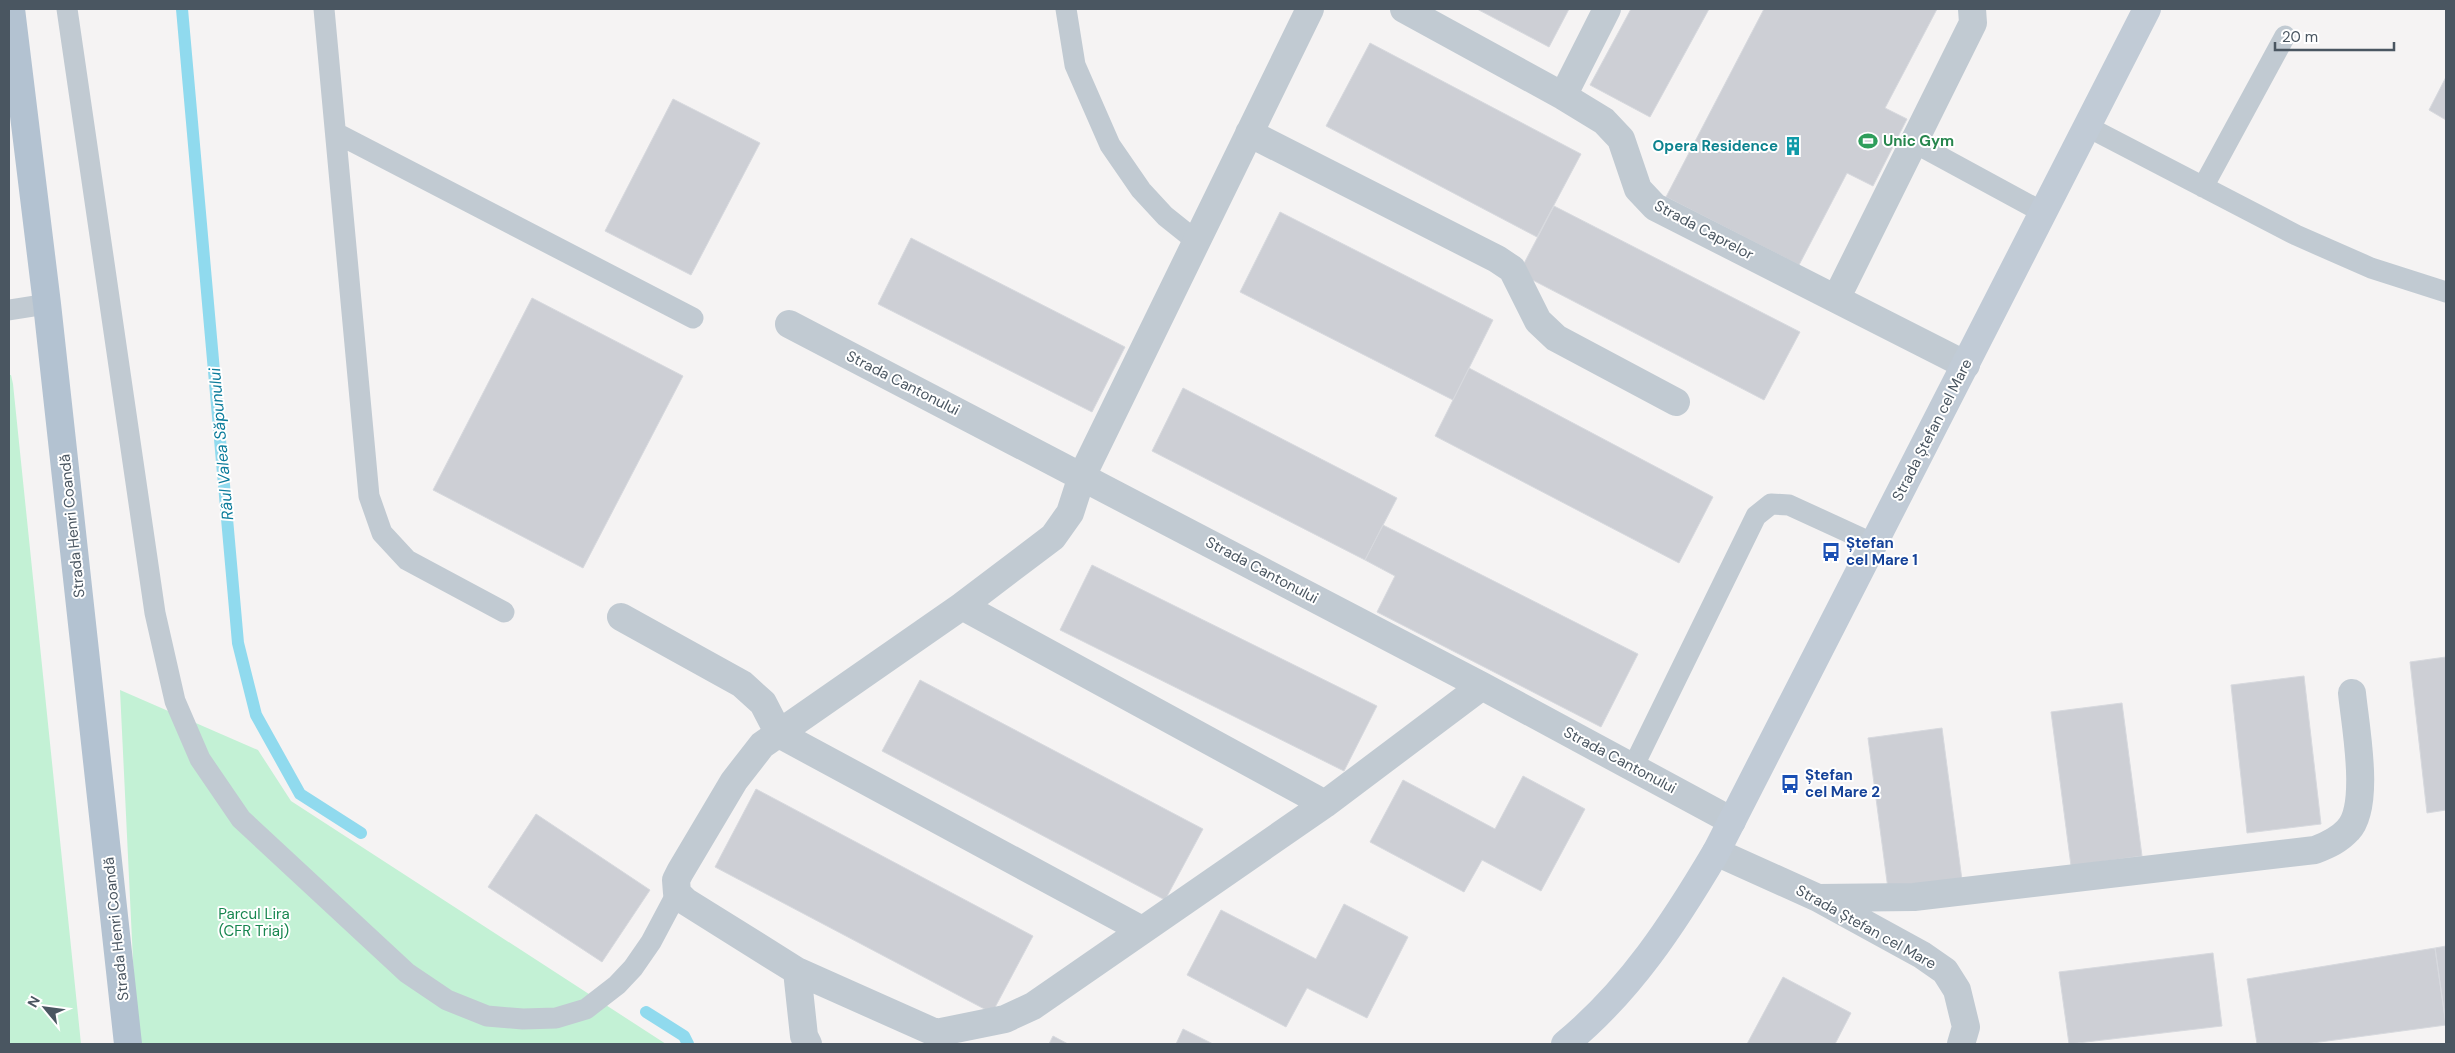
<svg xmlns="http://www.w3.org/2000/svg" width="2455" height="1053" font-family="'DM Sans',sans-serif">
<rect width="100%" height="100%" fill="#f5f3f3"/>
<!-- green -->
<path fill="#c3f1d5" d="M9,375h2l2,9 68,660h-72z
M120,690l138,60 33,51 375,243h-529z"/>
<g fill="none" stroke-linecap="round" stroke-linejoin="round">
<!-- stream -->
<path stroke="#90daee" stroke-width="12" d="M182,9l56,634 18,72 44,79 61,39
M646,1012l38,24 4,8"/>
</g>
<!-- building -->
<path fill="#cdcfd5" stroke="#d7d9de" d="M1477,9h92l-20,38z
M1631,9h78l-59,108 -60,-32z
M1764,9h173l-52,99 22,11 -34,67 -26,-13 -48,92 -133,-68z
M1370,43l211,111 -44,83 -211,-111z
M2446,77v43l-17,-10z
M673,99l87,44 -69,132 -86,-44z
M1554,206l246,126 -36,68 -245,-127z
M1280,212l213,108 -40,80 -213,-108z
M911,238l214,109 -33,65 -214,-108z
M532,298l151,78 -100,192 -150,-78z
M1469,368l244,129 -34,66 -244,-127z
M1183,388l214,110 -32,62 -213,-109z
M1383,525l255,129 -37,73 -224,-115 18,-36 -30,-16z
M1092,565l285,141 -33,65 -284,-141z
M2446,657v153l-19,3 -17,-151z
M2304,676l17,148 -74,9 -16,-148z
M920,680l283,149 -38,71 -283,-149z
M2122,703l20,153 -71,10 -20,-154z
M1942,728l20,152 -74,9 -20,-151z
M1523,776l62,33 -44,82 -59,-31 -18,32 -94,-50 33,-62 92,49z
M756,789l277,147 -41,77 -277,-146z
M536,814l114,76 -48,72 -114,-75z
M1344,904l64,33 -41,81 -60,-30 -21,39 -99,-52 34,-65 95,49z
M2446,946v79l-11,-77z
M2435,948l11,77 -141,19h-48l-10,-65z
M2213,953l9,73 -153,18 -10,-72z
M1783,977l68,36 -16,31h-88z
M1183,1029l30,15h-37z
M1053,1036l15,8h-19z"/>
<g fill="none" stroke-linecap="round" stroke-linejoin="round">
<!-- service -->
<path stroke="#c1cad2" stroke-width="21" d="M67,9l88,604 20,88 25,58 41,60 166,154 40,27 40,16 36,3 33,-1 30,-9 31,-24 16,-17 18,-26 26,-49
M324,9l45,487 13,37 25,27 97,52
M1066,9l9,56 35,80 31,45 24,26 30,24
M2088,127l208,108 75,33 75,24
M336,133l357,185
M1915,143l129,70
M2203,187l82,-151
M9,310l38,-6
M1633,767l123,-251 15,-12 18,1 85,39"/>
<!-- minor -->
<path stroke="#c1cad2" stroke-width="28" d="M1310,9l-228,467 -12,37 -17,24 -91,69 -200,139 -28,36 -54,91 -4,8 1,13 8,8 112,70 139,62 69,-14 28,-13 292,-202 157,-118
M1404,9l159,87 41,25 17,18 17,50 17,18 311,158
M1563,96l44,-87
M1249,133l248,126 15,10 26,52 18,17 120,64
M1836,299l137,-276 -1,-14
M789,324l693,362 250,135
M962,606l363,198
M621,617l121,67 21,19 16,31 363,196
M1716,852l102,46 104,57 23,16 12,19 9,37 -5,17
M1818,898l96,-1 401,-47c13,-5 24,-10 33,-20 23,-24 7,-105 4,-137
M797,971l7,65 4,8"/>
<!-- secondary -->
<path stroke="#c1cbd6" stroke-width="28" d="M1565,1044c65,-53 109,-121 151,-192l431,-843"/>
<!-- primary -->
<path stroke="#b3c2d1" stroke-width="28" d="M11,9l36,295 81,740"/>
</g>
<!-- icons -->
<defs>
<g id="stadium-bare" transform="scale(1.5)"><path d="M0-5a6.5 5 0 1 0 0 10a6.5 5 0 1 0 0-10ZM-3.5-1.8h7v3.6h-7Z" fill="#2e9e5b" stroke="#fff" stroke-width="2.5" paint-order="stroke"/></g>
<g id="building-bare" transform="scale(1.5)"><path d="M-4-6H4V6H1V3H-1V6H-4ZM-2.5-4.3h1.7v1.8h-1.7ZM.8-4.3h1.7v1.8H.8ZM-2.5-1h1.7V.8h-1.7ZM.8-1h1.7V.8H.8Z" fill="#0f9aa8" stroke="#fff" stroke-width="2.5" paint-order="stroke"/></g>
<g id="bus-bare" transform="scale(1.5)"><path d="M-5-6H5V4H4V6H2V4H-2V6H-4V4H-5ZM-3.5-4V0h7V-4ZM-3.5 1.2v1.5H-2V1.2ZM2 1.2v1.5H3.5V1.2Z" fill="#1a4fb4" stroke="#fff" stroke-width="2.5" paint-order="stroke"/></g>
</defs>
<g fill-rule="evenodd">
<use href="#stadium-bare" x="1868" y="141"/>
<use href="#building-bare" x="1793" y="146"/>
<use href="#bus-bare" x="1831" y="552"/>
<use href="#bus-bare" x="1790" y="784"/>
</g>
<g text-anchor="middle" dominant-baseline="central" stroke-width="4" stroke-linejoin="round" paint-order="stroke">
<!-- leisure labels -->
<g font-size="15" font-weight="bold" fill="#27864d" stroke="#fff" text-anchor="start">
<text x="1883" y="141">Unic Gym</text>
</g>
<!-- culture labels -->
<g font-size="15" font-weight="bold" fill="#0d838f" stroke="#fff" text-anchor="end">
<text x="1778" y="146">Opera Residence</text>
</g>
<!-- street labels -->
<g font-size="15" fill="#4a5661" stroke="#fff">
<text transform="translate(1704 230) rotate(28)">Strada Caprelor</text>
<text transform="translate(903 383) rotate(27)">Strada Cantonului</text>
<text transform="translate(1932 430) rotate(-63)">Strada Ștefan cel Mare</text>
<text transform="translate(72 526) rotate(-96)">Strada Henri Coandă</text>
<text transform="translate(1262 570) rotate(28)">Strada Cantonului</text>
<text transform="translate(1620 760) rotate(28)">Strada Cantonului</text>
<text transform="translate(1866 927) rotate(29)">Strada Ștefan cel Mare</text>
<text transform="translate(116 929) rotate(-96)">Strada Henri Coandă</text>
</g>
<!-- transit labels -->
<g font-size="15" font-weight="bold" fill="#164399" stroke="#fff" text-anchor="start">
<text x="1846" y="543">Ștefan<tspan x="1846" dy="17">cel Mare 1</tspan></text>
<text x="1805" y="775">Ștefan<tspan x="1805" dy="17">cel Mare 2</tspan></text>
</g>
<!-- park labels -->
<g font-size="15" fill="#17864f" stroke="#fff">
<text x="254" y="914">Parcul Lira<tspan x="254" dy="17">(CFR Triaj)</tspan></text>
</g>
<!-- water labels -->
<g font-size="16" font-style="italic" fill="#0c7c9b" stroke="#fff">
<text transform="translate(221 444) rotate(-95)">Râul Valea Săpunului</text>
</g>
</g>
<!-- border -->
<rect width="2455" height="1053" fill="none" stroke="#4a5661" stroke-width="20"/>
<!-- north arrow -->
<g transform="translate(45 1008) rotate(299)" stroke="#ffffff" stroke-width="4" paint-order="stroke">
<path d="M0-4L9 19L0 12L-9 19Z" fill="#4a5661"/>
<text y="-8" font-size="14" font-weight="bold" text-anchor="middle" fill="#4a5661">N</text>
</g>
<!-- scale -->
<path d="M2275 42v8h119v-8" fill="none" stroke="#4a5661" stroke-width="2.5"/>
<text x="2282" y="42" font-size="15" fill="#4a5661" stroke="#ffffff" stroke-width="4" paint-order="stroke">20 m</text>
</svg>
